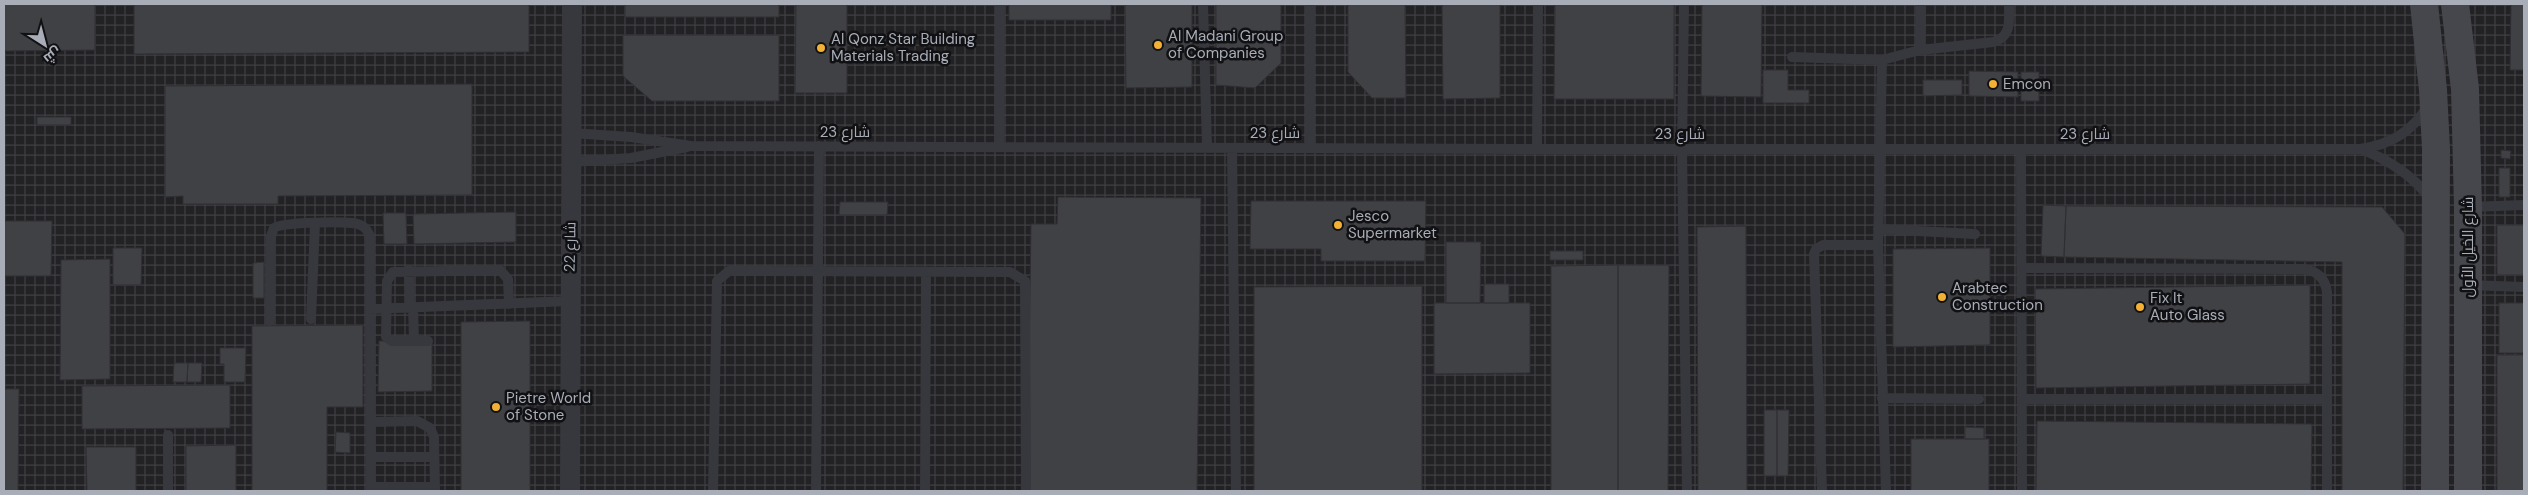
<svg xmlns="http://www.w3.org/2000/svg" width="2528" height="495" font-family="'DM Sans',Cairo,sans-serif">
<defs>
<pattern id="industrial-grid" width="8" height="8" patternUnits="userSpaceOnUse" patternTransform="scale(1.25)"><rect width="8" height="8" fill="#222225"/><path d="M0 4h8M4 0v8" fill="none" stroke="#3f3f43"/></pattern>
</defs>
<rect width="100%" height="100%" fill="#161618"/>
<!-- industrial -->
<path fill="url(#industrial-grid)" d="M4,4h2520v487h-2520z"/>
<!-- building -->
<path fill="#404145" stroke="#303034" d="M4,4h91v46l-91,1z
M134,4h395v48l-395,2z
M625,4h154v13h-154z
M796,4h51v89h-52z
M1009,4h102v16h-102z
M1125,4h67v83l-66,1z
M1216,4h65v59l-26,25 -39,-3z
M1348,4h57l1,94h-34l-24,-26z
M1442,4h58v94l-57,1z
M1555,4h119v95h-120z
M1702,4h60l-1,93 -60,-1z
M2511,4h13v66h-14z
M623,35h156v66h-127l-29,-25z
M1763,70h25v20h21v13h-46z
M1969,71l49,1v25l-49,-1z
M2021,72h18v29h-18z
M1923,80h39v15l-39,1z
M472,84v111l-194,1v8h-95v-8l-18,1v-111z
M37,117h34v8h-34z
M2501,150l10,1 -1,8 -9,-1z
M2499,168h11v29h-11z
M1058,197l143,1 -4,293h-170l4,-267h26z
M1251,201h175l-1,60h-104v-12h-71z
M840,202h48l-1,13h-48z
M2043,205l23,1 -2,51 -23,-1z
M2066,206l316,1 23,27 -2,257h-61v-229l-278,-5z
M516,212v30l-102,2 -1,-30z
M383,213h23l1,31h-23z
M4,221h48l-1,55h-47z
M2497,225h27v50h-27z
M1746,226l1,265h-49l-1,-264z
M1446,242h35l-1,61h-34z
M113,248h29l-1,37h-28z
M1990,248v97l-97,2v-98z
M1550,251h33v9h-33z
M110,259v120l-50,1 1,-120z
M264,262v36h-11v-35z
M1618,265v226h-67v-225z
M1618,265h51l-1,226h-50z
M1484,284h25v19h-25z
M2310,285v99l-274,4 -1,-99z
M1422,286v205h-168v-204z
M1434,303h96v70l-96,1z
M2499,303h25v50h-25z
M530,321v170h-69v-169z
M363,325v82h-36v84h-75v-165z
M379,341h53v50l-54,1z
M220,348h26l-1,34h-21v-18h-4z
M2497,355h27v136h-27z
M174,363h14l-1,19h-14z
M188,363h14l-1,19h-14z
M230,385v43l-148,1v-43z
M4,389h15l-1,102h-14z
M1764,410h13v66h-13z
M1777,410h12l-1,66h-11z
M2037,421l275,3 -1,67h-275z
M1965,427l19,1v11h-19z
M336,432l14,1v20l-15,-1z
M1911,439h78v52h-78z
M236,445v46h-50v-45z
M86,447h50v44h-49z"/>
<g fill="none" stroke-linecap="round" stroke-linejoin="round">
<!-- service -->
<path stroke="#37383d" stroke-width="10" d="M1203,4l4,143
M1310,4v144
M1684,4l-2,145 5,342
M1920,50l1,-46
M1792,57l90,3 38,-10 73,-8c19,-5 16,-22 16,-38
M1882,60l-4,185 8,246
M571,133l60,4 60,9 846,3h823c30,-4 53,-17 68,-44
M999,147l1,-143
M1232,148l4,343
M1537,149l1,-145
M2361,149c28,11 52,26 70,51
M2021,150l1,341
M571,162l60,-4 56,-11
M2469,207l55,-2
M1878,229l97,5
M2022,268l283,1c13,3 20,9 22,23v199
M409,270l1,38
M2468,285l56,2
M413,307l1,33
M370,309l199,-8
M311,319l4,-96
M270,321l1,-85 3,-8c8,-6 73,-7 84,-4 7,2 11,8 12,14l1,253
M428,341h-36l-6,-4 1,-56 6,-9 107,-2 8,9 1,25
M1882,398l97,1
M2022,399h305
M371,422l46,-1 13,7 4,9 1,54
M168,435v56
M371,457h63
M371,487h64
M713,491l4,-210 12,-10 281,1 15,9 1,210
M816,491l3,-345
M925,491l1,-219
M1822,491l-8,-237 2,-5 7,-4h55"/>
<!-- minor -->
<path stroke="#37383d" stroke-width="20" d="M570,491l2,-487"/>
<!-- secondary -->
<path stroke="#45474d" stroke-width="28" d="M2424,4l9,86 3,59 -1,342
M2455,4l10,85 3,118v284"/>
</g>
<!-- markers -->
<g fill="#f2b134" stroke="#111113" stroke-width="2">
<circle cx="1158" cy="45" r="5"/>
<circle cx="821" cy="48" r="5"/>
<circle cx="1993" cy="84" r="5"/>
<circle cx="1338" cy="225" r="5"/>
<circle cx="1942" cy="297" r="5"/>
<circle cx="2140" cy="307" r="5"/>
<circle cx="496" cy="407" r="5"/>
</g>
<g text-anchor="middle" dominant-baseline="central" stroke-width="5" stroke-linejoin="round" paint-order="stroke">
<!-- poi labels -->
<g font-size="15" fill="#a8adb8" stroke="#111113" text-anchor="start">
<text x="1168" y="36">Al Madani Group<tspan x="1168" dy="17">of Companies</tspan></text>
<text x="831" y="39">Al Qonz Star Building<tspan x="831" dy="17">Materials Trading</tspan></text>
<text x="2003" y="84">Emcon</text>
<text x="1348" y="216">Jesco<tspan x="1348" dy="17">Supermarket</tspan></text>
<text x="1952" y="288">Arabtec<tspan x="1952" dy="17">Construction</tspan></text>
<text x="2150" y="298">Fix It<tspan x="2150" dy="17">Auto Glass</tspan></text>
<text x="506" y="398">Pietre World<tspan x="506" dy="17">of Stone</tspan></text>
</g>
<!-- street labels -->
<g font-size="15" fill="#a8adb8" stroke="#111113">
<text x="845" y="132">شارع 23</text>
<text x="1275" y="133">شارع 23</text>
<text x="1680" y="134">شارع 23</text>
<text x="2085" y="134">شارع 23</text>
<text transform="translate(570 247) rotate(-89)">شارع 22</text>
<text transform="translate(2468 247) rotate(-90)">شارع الخيل الأول</text>
</g>
</g>
<!-- border -->
<rect width="2528" height="495" fill="none" stroke="#a8adb8" stroke-width="10"/>
<!-- north arrow -->
<g transform="translate(45 45) rotate(144)" stroke="#111113" stroke-width="4" paint-order="stroke">
<path d="M0-4L9 19L0 12L-9 19Z" fill="#a8adb8"/>
<text y="-8" font-size="14" font-weight="bold" text-anchor="middle" fill="#a8adb8">ش</text>
</g>
</svg>
